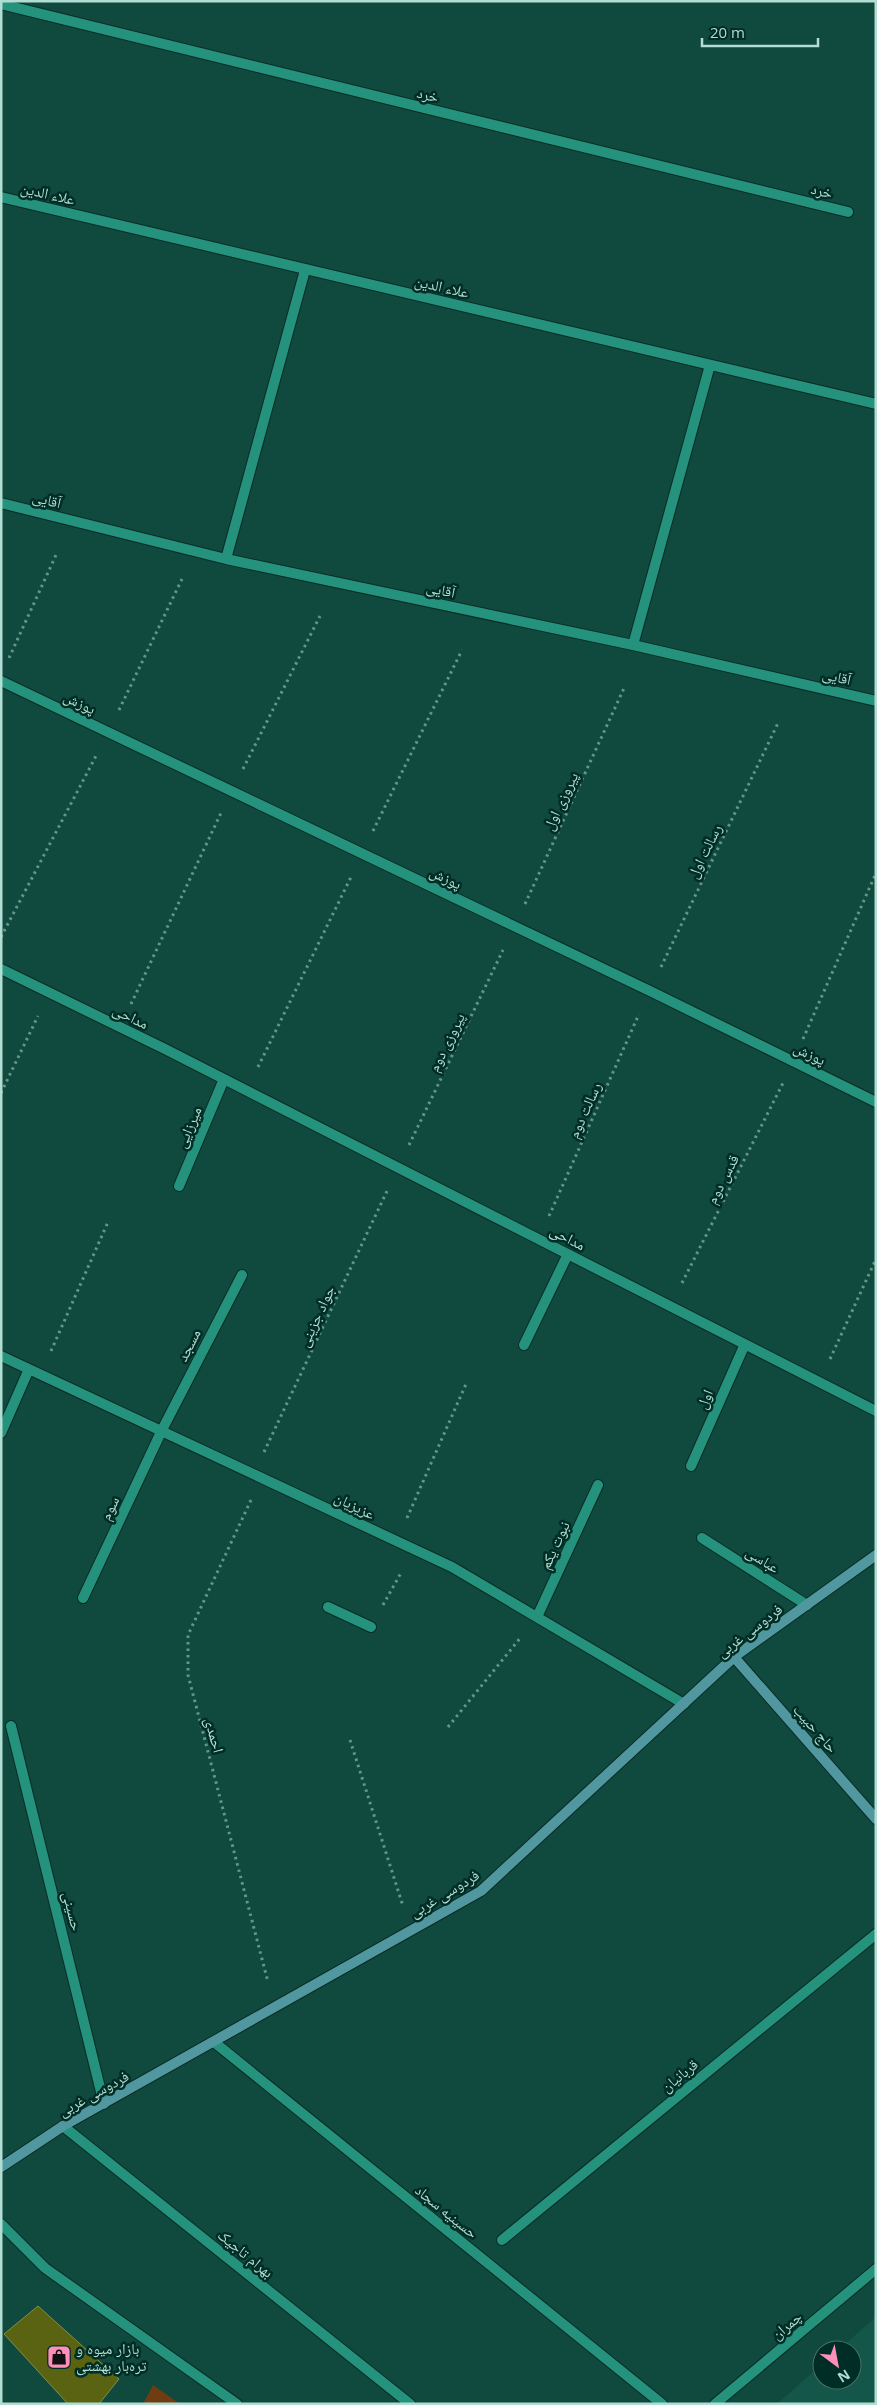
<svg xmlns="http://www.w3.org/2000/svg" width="877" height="2405" font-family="'Open Sans','Noto Naskh Arabic',sans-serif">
<rect width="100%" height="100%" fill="#10493e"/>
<!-- built -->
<path fill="#15564a" d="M876,2317v87h-99l45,-40v16h30v-30h-14z"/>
<!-- green -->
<path fill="#703d12" d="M153,2385l27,19h-37z"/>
<!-- building -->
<path fill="#596311" stroke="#838e43" d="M38,2306l81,73 -20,25h-31l-64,-70z"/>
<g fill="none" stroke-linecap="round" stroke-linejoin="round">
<!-- street casing -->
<g stroke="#0b2c25" stroke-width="12">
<path id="street" d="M1,4l847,208
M1,197l875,207
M1,503l225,56 407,86 243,56
M226,559l79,-289
M633,645l77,-280
M1,681l649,310 226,111
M1,969l164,80 711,362
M179,1186l45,-107
M524,1345l44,-91
M1,1356l451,211 232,137
M1,1433l28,-64
M691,1466l54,-122
M702,1538l105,67
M83,1598l79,-168 80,-155
M328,1607l43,20
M537,1617l61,-132
M11,1726l93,378
M214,2042l448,362
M63,2126l347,278
M1,2224l44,44 192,136
M502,2240l374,-306
M715,2404l161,-135"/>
</g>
<!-- secondary casing -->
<g stroke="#0b2c25" stroke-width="12">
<path id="secondary" d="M734,1657l142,162
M1,2167l62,-41 418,-235 253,-234 142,-102"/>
</g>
<!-- path -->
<path stroke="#63968a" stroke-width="3" stroke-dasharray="2.5 4" stroke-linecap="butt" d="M9,658l47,-103
M119,710l63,-131
M243,769l77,-153
M373,831l89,-181
M525,904l100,-218
M1,937l96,-183
M661,967l118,-246
M131,1004l90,-191
M803,1039l73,-166
M258,1067l94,-192
M1,1093l37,-77
M409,1145l94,-195
M549,1216l90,-202
M682,1283l101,-200
M51,1351l57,-129
M830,1359l46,-100
M264,1452l123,-261
M251,1500l-63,135v40l80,307
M407,1518l59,-134
M383,1605l19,-34
M448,1727l73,-90
M350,1740l53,166"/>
<!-- street -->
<use href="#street" stroke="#24927d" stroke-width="10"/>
<!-- secondary -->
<use href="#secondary" stroke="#5197a0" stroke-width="10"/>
</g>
<!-- icons -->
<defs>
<g id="shop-square" transform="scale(1.25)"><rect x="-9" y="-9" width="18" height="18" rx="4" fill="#ff8eb9" stroke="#002d25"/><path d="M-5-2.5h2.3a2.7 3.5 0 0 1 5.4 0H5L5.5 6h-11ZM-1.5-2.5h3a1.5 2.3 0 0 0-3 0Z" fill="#111"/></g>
</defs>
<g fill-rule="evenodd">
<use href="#shop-square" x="59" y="2357"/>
</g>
<g text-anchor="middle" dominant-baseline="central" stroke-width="5" stroke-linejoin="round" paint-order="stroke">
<!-- street labels -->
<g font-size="15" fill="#b1ded2" stroke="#002d25">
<text transform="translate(428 94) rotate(14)">خرد</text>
<text transform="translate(822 190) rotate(14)">خرد</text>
<text transform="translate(48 193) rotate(13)">علاء الدین</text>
<text transform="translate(442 286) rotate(13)">علاء الدین</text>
<text transform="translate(47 499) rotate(14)">آقایی</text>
<text transform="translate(441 589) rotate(12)">آقایی</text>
<text transform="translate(837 676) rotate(13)">آقایی</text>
<text transform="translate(80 702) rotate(26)">پوزش</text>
<text transform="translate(560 801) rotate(-65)">پیروزی اول</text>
<text transform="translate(704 851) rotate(-64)">رسالت اول</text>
<text transform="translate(446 877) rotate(26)">پوزش</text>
<text transform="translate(131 1016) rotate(26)">مداحی</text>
<text transform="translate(446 1042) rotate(-64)">پیروزی دوم</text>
<text transform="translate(810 1053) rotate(26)">پوزش</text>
<text transform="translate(584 1110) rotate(-66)">رسالت دوم</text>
<text transform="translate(188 1127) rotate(-67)">میرزایی</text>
<text transform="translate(722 1179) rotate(-63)">قدس دوم</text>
<text transform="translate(568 1237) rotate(27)">مداحی</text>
<text transform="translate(316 1316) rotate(-65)">جواد جزینی</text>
<text transform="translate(188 1345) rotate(-63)">مسجد</text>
<text transform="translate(704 1399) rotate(-66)">اول</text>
<text transform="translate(355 1505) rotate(26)">عزیزیان</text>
<text transform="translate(109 1508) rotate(-65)">سوم</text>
<text transform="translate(554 1545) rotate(-65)">نبوت یکم</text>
<text transform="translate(763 1559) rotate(32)">عباسی</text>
<text transform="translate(749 1630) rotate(-37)">فردوسی غربی</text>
<text transform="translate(816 1728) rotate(49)">حاج حبیب</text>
<text transform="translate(215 1735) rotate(75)">احمدی</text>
<text transform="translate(444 1893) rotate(-31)">فردوسی غربی</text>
<text transform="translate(73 1911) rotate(76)">حسینی</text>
<text transform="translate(679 2075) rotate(-39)">قربانیان</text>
<text transform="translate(93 2093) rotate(-29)">فردوسی غربی</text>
<text transform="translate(447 2211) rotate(39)">حسینیه سجاد</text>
<text transform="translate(246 2253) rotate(39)">بهرام تاجیک</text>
<text transform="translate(786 2325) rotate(-40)">چمران</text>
</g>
<!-- poi labels -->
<g font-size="15" fill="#b1ded2" stroke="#002d25" text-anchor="start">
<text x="76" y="2348">بازار میوه و<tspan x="76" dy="17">تره‌بار بهشتی</tspan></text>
</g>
</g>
<!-- border -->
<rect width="877" height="2405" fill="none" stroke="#b1ded2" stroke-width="5"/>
<!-- north arrow -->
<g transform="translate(837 2365) rotate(148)"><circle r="24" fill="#002d25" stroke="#47746a"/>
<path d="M0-4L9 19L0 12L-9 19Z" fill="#ff8eb9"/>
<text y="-8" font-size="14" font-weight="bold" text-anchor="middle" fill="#b1ded2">N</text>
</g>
<!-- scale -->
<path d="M702 38v8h116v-8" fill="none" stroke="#b1ded2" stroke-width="2.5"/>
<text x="710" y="38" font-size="15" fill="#b1ded2" stroke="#002d25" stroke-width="4" paint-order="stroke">20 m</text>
</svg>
